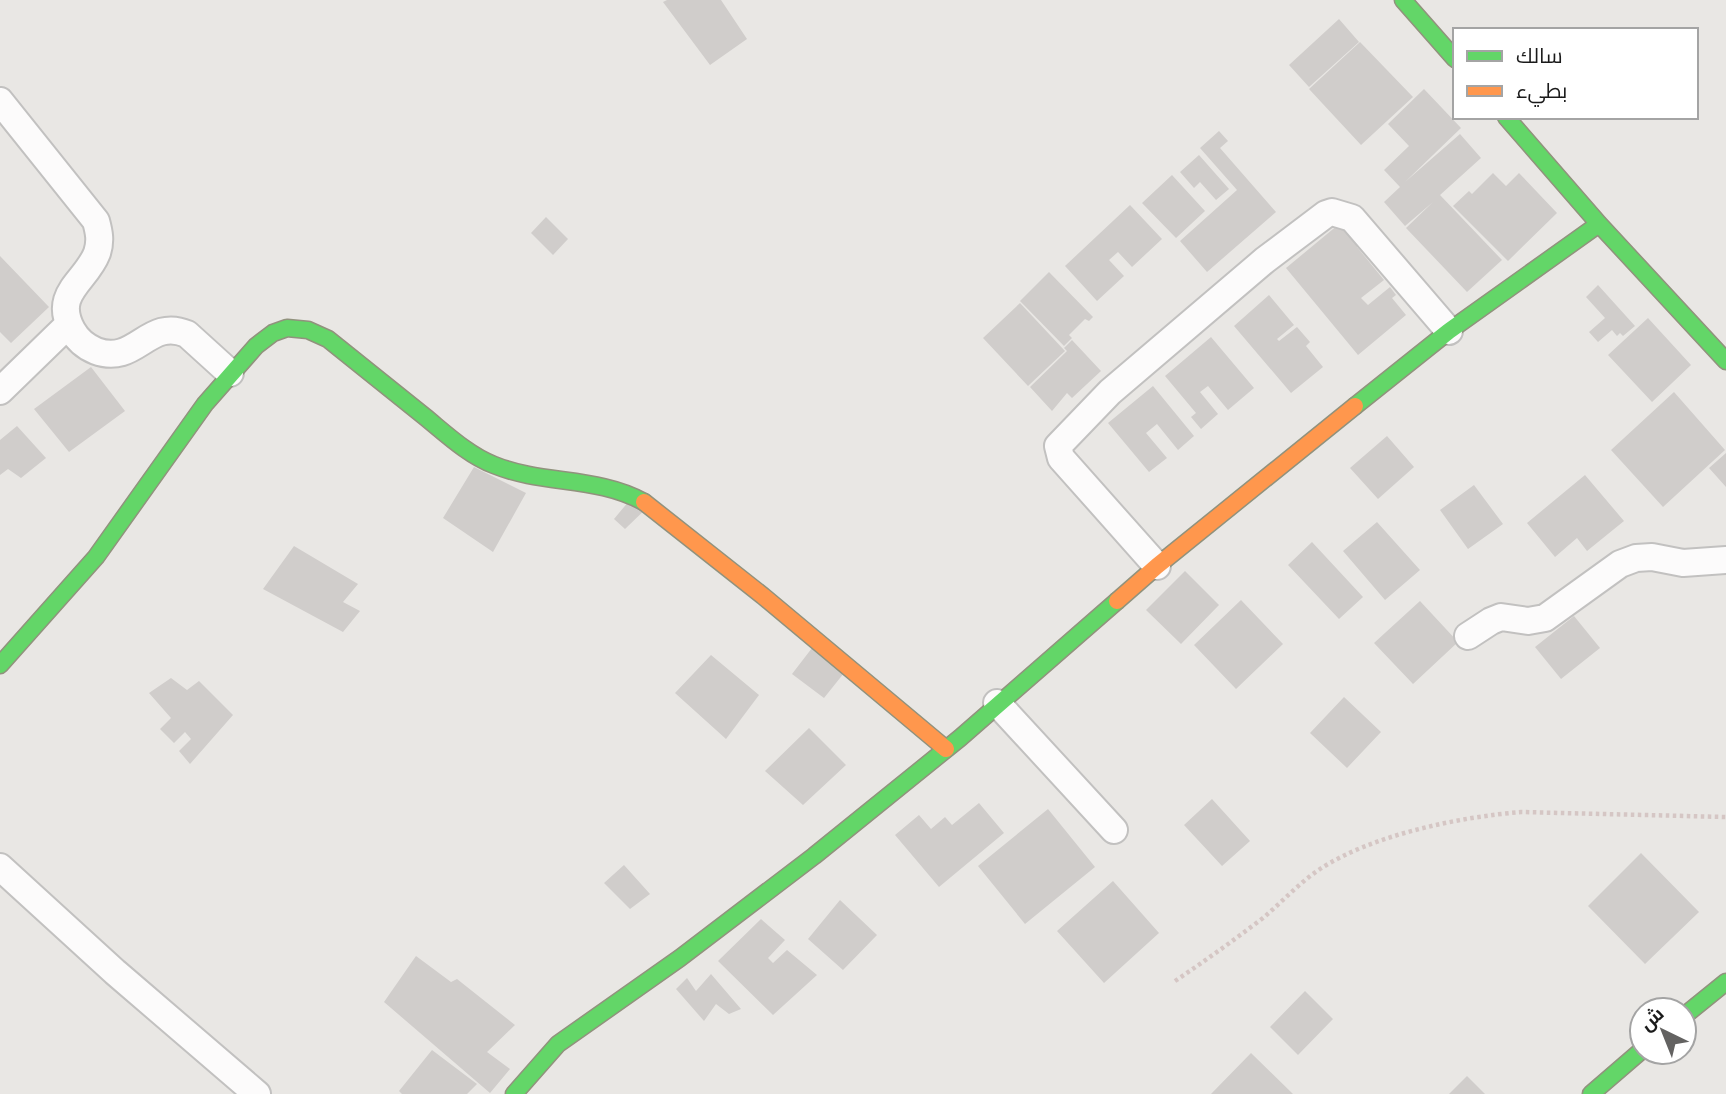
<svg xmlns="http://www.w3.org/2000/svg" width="1726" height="1094" font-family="Quicksand,Cairo,sans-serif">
<rect width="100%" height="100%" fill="#e9e7e4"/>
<!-- building -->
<path fill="#d0cdcb" d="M667,0h54l26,39 -37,26 -47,-63z
M1339,19l20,23 -50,45 -20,-22z
M1360,42l53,55 -52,48 -52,-56z
M1424,89l37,39 -56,54 55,-48 21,24 -41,37 62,65 -35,32 -61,-64 27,-26 -28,24 -21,-24 16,-15 -16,-17 25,-24 -21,-22z
M1219,131l9,10 -8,7 56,64 -69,60 -27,-31 57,-51 -37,-42z
M1199,155l30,34 -13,11 -16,-18 -6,6 -14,-16z
M1493,173l13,13 13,-13 38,40 -49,48 -55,-55 16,-15 3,3z
M1172,175l33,36 -29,27 -34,-35z
M1130,205l32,34 -30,28 -14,-15 -9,8 15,16 -27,25 -32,-35z
M1350,215l10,29 -3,3 27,33 -23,18 7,7 22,-18 6,8 -4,3 14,17 -48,40 -72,-87z
M546,217l22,22 -15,16 -22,-22z
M0,256l49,51 -38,36 -11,-11z
M1049,272l44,45 -4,4 -4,-2 -16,16 3,3 -8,8 -44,-45z
M1598,285l37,41 -12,10 -3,-3 -3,3 -5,-6 -14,12 -9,-10 16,-14 -19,-21z
M1269,295l25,30 -17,14 2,2 18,-14 13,15 -4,4 17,21 -32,26 -57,-67z
M1020,303l45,48 -37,35 -45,-48z
M1648,318l43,47 -39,37 -44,-47z
M1211,337l43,51 -26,22 -20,-24 -8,6 18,22 -17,15 -10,-12 5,-4 -31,-37z
M1072,340l29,31 -29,27 -5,-5 -15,18 -22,-24 37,-36 -3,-3z
M91,367l34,44 -56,41 -35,-43z
M1153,386l41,50 -16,14 -21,-26 -11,9 21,25 -18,14 -41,-49z
M1674,392l51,58 -62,57 -52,-57z
M17,426l29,32 -25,20 -13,-9 -8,6v-35z
M1387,436l27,31 -36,32 -28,-31z
M1726,453v34l-17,-19z
M474,467l52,26 -33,59 -50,-34z
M1585,475l39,46 -37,30 -10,-13 -22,19 -28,-34z
M1474,485l29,39 -35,25 -28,-39z
M639,489l14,13 -28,27 -11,-10z
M1377,522l43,48 -35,30 -42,-49z
M1312,542l51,55 -24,22 -51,-54z
M294,546l64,38 -15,18 17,9 -17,21 -80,-43z
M1185,571l34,34 -38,39 -35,-34z
M1241,600l42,44 -47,45 -42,-44z
M1420,601l38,41 -45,42 -39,-41z
M1574,616l26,32 -39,31 -26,-32z
M812,648l32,25 -20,25 -32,-24z
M711,655l48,40 -33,44 -51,-46z
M171,678l16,12 12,-9 34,34 -43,49 -11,-13 12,-12 -6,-7 -11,11 -14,-14 11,-11 -22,-25z
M1344,697l37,35 -34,36 -37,-35z
M809,728l37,37 -43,40 -38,-34z
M1212,799l38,42 -28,25 -38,-41z
M979,803l25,30 -65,54 -44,-52 24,-20 12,14 14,-12 7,8z
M1048,809l47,58 -70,57 -47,-58z
M1641,853l58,59 -54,52 -57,-58z
M624,865l26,29 -20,15 -26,-26z
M1113,881l46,52 -55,50 -47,-52z
M840,900l37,35 -34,35 -35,-31z
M761,919l24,21 -17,18 5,5 14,-13 30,25 -44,40 -55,-54z
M416,956l35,26 6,-3 58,46 -28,27 23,17 -20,24 -106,-91z
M711,974l30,35 -12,5 -13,-10 -12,17 -28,-32 11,-11 9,13z
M1305,991l28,28 -35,36 -28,-28z
M432,1050l45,34 -10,10h-65l-3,-3z
M1251,1053l42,41h-82z
M1467,1076l18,18h-36z"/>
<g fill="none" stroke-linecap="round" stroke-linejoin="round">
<!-- street casing -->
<g stroke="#c2c1c0" stroke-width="30">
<path id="street" d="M0,101l96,120c3,11 5,20 1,32 -11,29 -45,40 -25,77 5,9 14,17 24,21 40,15 52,-34 91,-17l43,39
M0,391l69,-67
M1157,566l-96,-108 -3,-12 52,-54 155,-132 61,-46 6,-2 20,6 97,113
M1468,636l23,-15 10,-4 27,4 17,-3 75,-54 16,-6 16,-1 31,6 43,-3
M997,703l117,127
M0,867l115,105 142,122"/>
</g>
<!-- fast casing -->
<g stroke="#91927d" stroke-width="19">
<path id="fast" d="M1403,0l52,59
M1506,117l93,107 127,137
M1355,406l94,-75 150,-107
M0,665l96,-108 109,-153 51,-58 17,-13 14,-5 21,2 20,9c32,26 64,51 96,77 21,17 44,39 70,49 49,20 103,11 150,37
M1684,1016l42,-34
M514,1094l44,-50 122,-86 134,-102 146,-118 157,-137
M1591,1094l51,-44"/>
</g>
<!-- slow casing -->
<g stroke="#91927d" stroke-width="19">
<path id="slow" d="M644,502l119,94 183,153
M1117,601l40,-35 198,-160"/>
</g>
<!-- path -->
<path stroke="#d5c6c4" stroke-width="4.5" stroke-dasharray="3.5 3.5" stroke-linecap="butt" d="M1175,981c30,-20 59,-41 88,-63 19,-16 36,-35 57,-49 52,-34 139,-52 201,-57l205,5"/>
<!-- street -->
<use href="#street" stroke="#fcfbfb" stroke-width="26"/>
<!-- fast -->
<use href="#fast" stroke="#63d668" stroke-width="16"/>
<!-- slow -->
<use href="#slow" stroke="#ff974d" stroke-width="16"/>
</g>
<!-- legend -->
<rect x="1453" y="28" width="245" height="91" fill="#ffffff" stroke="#a4a4a4" stroke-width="2"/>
<rect x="1467" y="51" width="35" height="10" fill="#63d668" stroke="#a4a4a4" stroke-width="2"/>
<text x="1516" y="63" font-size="21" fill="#1b1b1b">سالك</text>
<rect x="1467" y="86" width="35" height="10" fill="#ff974d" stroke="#a4a4a4" stroke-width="2"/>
<text x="1516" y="98" font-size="21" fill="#1b1b1b">بطيء</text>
<!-- north arrow -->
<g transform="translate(1663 1031) rotate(317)"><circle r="33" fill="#ffffff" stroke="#a4a4a4" stroke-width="2"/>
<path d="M0-5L12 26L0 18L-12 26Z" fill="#636261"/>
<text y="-10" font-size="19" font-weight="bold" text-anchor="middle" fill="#1b1b1b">ش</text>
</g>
</svg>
